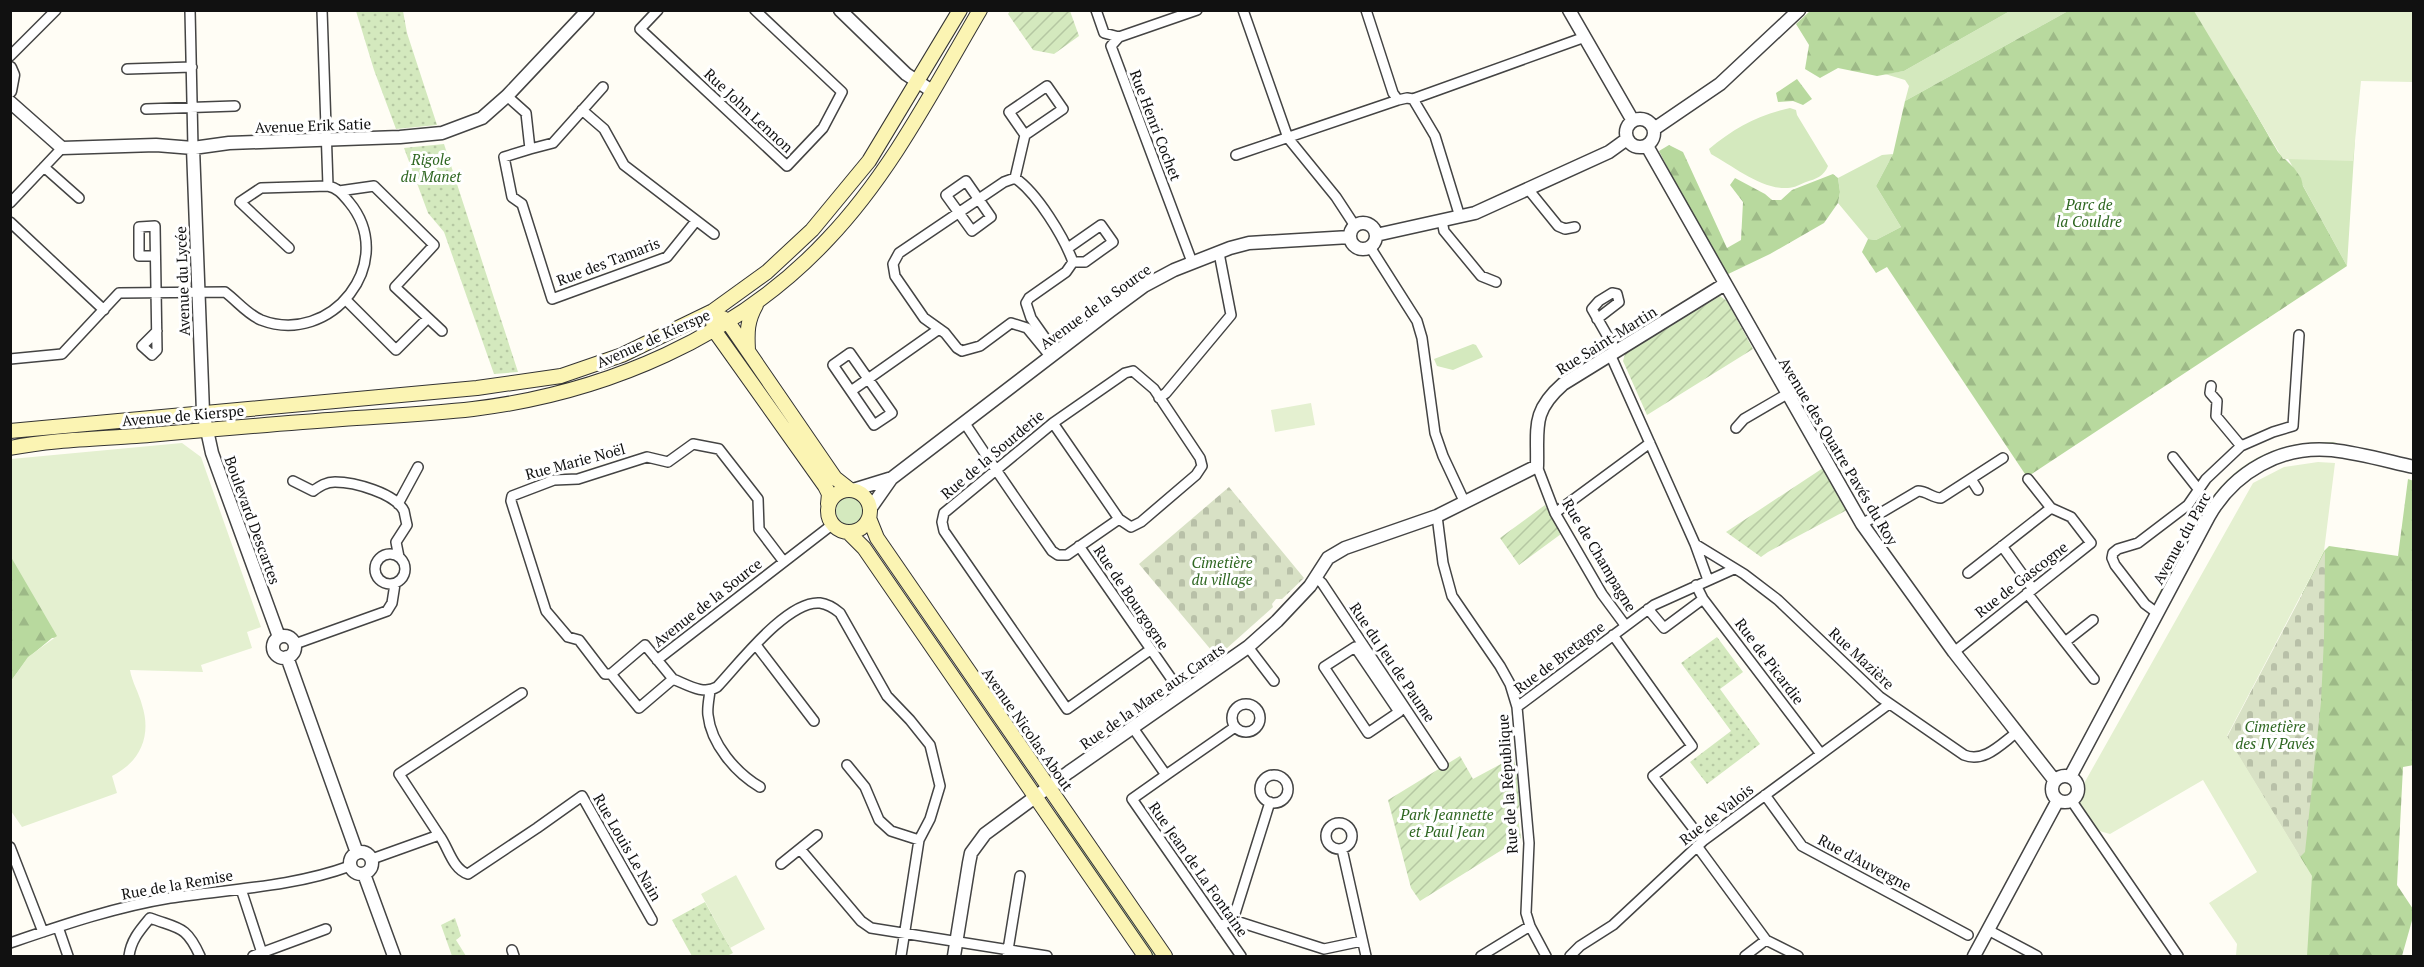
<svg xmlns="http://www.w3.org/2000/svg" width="2424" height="967" font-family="'PT Serif',serif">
<defs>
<pattern id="forest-firs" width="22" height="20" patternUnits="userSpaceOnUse" patternTransform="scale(1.5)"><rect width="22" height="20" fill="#b8d99e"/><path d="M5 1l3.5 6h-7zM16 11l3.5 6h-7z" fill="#9db987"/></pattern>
<pattern id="cemetery-stones" width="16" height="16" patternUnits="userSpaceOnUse" patternTransform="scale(1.5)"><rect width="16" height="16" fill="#d8e1c5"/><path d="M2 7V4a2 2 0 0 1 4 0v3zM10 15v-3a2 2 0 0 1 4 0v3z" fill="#b8c0a8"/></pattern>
<pattern id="park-dots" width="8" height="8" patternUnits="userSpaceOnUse" patternTransform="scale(1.5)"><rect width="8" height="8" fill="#d4e9be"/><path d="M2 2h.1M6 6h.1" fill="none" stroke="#b5c7a2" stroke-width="1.8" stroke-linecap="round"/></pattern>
<pattern id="garden-furrows" width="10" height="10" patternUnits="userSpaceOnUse" patternTransform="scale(1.5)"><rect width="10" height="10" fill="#d4e9be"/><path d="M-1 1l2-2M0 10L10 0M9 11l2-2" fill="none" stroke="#b5c7a2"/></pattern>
</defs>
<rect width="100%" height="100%" fill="#fffdf5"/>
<!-- grass -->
<path fill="#d4e9be" d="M2010,11h58l-163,90 4,-15 -4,-6 -20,-6 19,-3z
M2222,50l133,89 -8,127 -57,-104z
M1790,108l6,2 1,5 31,51c-4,10 -12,13 -22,16 -5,2 -12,6 -18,6 -26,2 -55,-22 -77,-34l-2,-5c25,-21 49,-34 81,-41z
M1893,154l-17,32 25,41 -25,13 -8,-1 -30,-36 2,-11 -2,-14 44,-23z
M1473,344l3,1 7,12 -30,13 -16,-4 -3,-7z
M2316,442h21l-87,23 -91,133 -3,1c40,-76 62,-150 160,-157z
M836 511a14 14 0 1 1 28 0a14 14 0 1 1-28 0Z
M1058,814l101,142h-8l-96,-140z"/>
<!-- forest -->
<path fill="url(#forest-firs)" d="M2198,10l57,102 23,40 16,16 7,10 2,8 44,80 -320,211 -140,-210 -11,6 -14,-21 6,-13 8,1 25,-13 -25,-41 17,-32 12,-53 163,-90z
M1810,11v-1l200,1 -106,60 -27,5 -39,-8 -18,10 -15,-9 4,-24 -13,-21z
M1797,79l15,20 -9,6 -10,-4 -15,1 -2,-9z
M1669,145l14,7 44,96 14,-8 2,-38 -13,-17 5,-7 30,16 7,6h9l11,-10 41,-16 5,4 2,14 -2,11 -14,20 -54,31 -46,22 -65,-125z
M2408,479l6,2v284l-11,2 -6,118 16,24v8l-11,39h-105l3,-99 2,-263 22,-43 5,-5 69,10z
M10,509l137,119 -95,10 -24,20 -17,23z"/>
<!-- cemetery -->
<path fill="url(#cemetery-stones)" d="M1229,487l75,91 -22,21h-6l-4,5 1,3 -56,50 -78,-93z
M2325,551l-1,87 -3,64 -16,150 -5,5 -73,-120z"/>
<!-- park -->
<path fill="url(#park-dots)" d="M356,11h47l4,22 30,92 -41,4 -22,-59z
M444,144l74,228 -24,2 -50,-142 -16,-19 -24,-65z
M1717,637l26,35 -23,17 40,55 -53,40 -17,-22 41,-31 -50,-68z
M705,902l28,51 -6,3h-35l-20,-36z
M455,918l6,18 -5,4 10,16h-14l-11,-31z"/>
<!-- garden -->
<path fill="url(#garden-furrows)" d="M1010,11h60l9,25 -25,18 -21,-4 -25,-36z
M1720,296l7,5 26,48 -106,66 -24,-54 2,-7z
M1823,468l24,42 -79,42 -7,5 -35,-25z
M1545,505l16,29 -42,31 -19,-27z
M1460,756l13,23 41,-22 7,45 -4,9 4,27 -101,63 -9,-13 -23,-88z"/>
<!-- pitch -->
<path fill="#e4f0d0" d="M2194,11h219v71l-52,-1 -8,80 -70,-2z
M1311,403l4,22 -40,7 -4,-22z
M182,443l19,14 60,170 -14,5 5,16 -51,17 2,7 -73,-2c2,12 9,23 12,35 10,31 -2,57 -30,71l5,17 -95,34 -11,-16v-130l17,-24 29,-21 -46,-79v-98z
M2318,462l17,1 -11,88 -97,185 85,140 -5,80h-74l3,-1 1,-11 -28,-41 48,-31 -54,-92 -93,54 -14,-4 -17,-23 3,-20 171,-304 31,-16z
M736,875l29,54 -35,19 -29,-54z"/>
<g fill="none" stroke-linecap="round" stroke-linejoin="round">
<!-- minor casing -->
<g stroke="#444" stroke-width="12">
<path id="minor" d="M190,10l3,138
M658,10l-18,19 147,137 36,-38 19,-36 -87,-82
M1096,10l8,23 15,4
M1243,10l45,128 48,59 19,29
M10,56l46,-46
M127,69l65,-2
M507,96l19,17 4,36 -26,8 8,40 10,7 30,95 115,-42 29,-36
M1413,99l172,-62
M1398,100l9,-2 6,1 22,37 25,81
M146,109l89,-3
M582,110l22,19 20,36 90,69
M530,149l23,-6 50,-56
M1236,155l162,-55 -5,-7 -27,-83
M44,167l35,31
M1015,178l10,-43 38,-26 -16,-23 -38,26 16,23
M966,181l25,36 -19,14 -26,-36z
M1528,189l30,37 7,3 10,-2
M339,191l35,-5 60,59 -39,42 47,44
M10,203l52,-55
M1442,221l2,10 37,45 15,6
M10,222l94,88
M1370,247l47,74 5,17 13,95 8,23 22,47
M289,248l-49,-46 21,-14 67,-2
M1068,248l33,-23 12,17 -28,20h-12
M155,256h-16v-29l16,-1c1,42 1,83 2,124l-5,5 -10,-9 15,-15
M1192,262l-81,-216 8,-9 78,-27
M346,300l50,50 32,-32
M1597,319l22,-17 -2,-8 -5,-1 -13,8 -7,8 24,42
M850,353l42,60 -18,12 -41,-60z
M1610,354l85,190 49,30 34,26 102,97 84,58c20,8 36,-10 52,-22
M1050,356l-23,-28 -16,-5 -31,23 -18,5 -5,-3 -12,-15 -21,-15 -29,-42 -2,-12 6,-11 105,-71 11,-4c22,15 49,59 58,84l-7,10 -37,26 -3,5 5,15 24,34
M10,359l52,-5 57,-61 106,-1c12,9 22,22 36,28 70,27 138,-58 88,-118 -6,-7 -11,-14 -21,-16l-6,-176
M2211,386l-1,7 7,8 -1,15 25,30
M851,391l88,-62
M1159,398l7,-5 65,-78 -12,-62
M964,422c29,44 58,86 88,129l6,4h9l52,-36 12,8 10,-5 55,-47 6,-9 -2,-8 -46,-69 -21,-18 -8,2 -72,50 -109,90 -2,9 2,9 123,178 83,-59
M1053,423l66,96
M1736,428l8,-9 43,-25
M2173,457l26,33
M1537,466l18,47 47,81 23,31
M1971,479l7,11
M293,481l20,10c7,-5 13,-9 22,-9 19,0 60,11 69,29 1,5 2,10 3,14l-11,17 3,15
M398,504l20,-37
M1555,513l95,-70
M1437,516l6,47 9,33 48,70 10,18 7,23 12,136 -3,70 4,13 16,30
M1862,524l56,-33c9,0 14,7 23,7l62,-40
M1695,544l13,36
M1079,546l103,148
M2002,546l31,43
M375 569a15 15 0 1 1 30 0a15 15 0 1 1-30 0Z
M1968,573l83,-65
M1316,578l6,5 121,182
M1696,585l7,14 118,155
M2027,593l38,49 28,-22
M1648,609l16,19 39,-29
M2157,613l-12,-9 -30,-39 -3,-7 1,-5 5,-4 20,-6 50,-38 18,-26 35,-33 32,-14 20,-6 6,-91
M1613,635l79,111 -39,30 50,65
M2065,642l29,37
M295,644l92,-33 5,-8 3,-19
M645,645l28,34 -34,29 -28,-34z
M756,645l58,76
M1248,647l26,34
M1355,647l44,65 -31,21 -44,-66z
M1954,652l137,-109 -20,-26 -20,-9 -23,-29
M657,660l176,-136
M611,674h-6l-26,-34 -11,-3 -22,-26 -35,-110 1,-5 42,-16 24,-1 69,-22 21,5 25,-18 26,5 39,50 1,30 25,33
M673,679c15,6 30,16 44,8 21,-22 70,-87 103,-84 8,1 14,5 20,10l47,83 23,24 20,25 10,41 -10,33 -11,21 -18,116
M710,691c-1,8 -3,17 -2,24 3,29 28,58 52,72
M1232 718a14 14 0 1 1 28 0a14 14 0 1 1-28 0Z
M1517,707l137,-102 80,-36
M1133,728l33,47 -34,24 109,157
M847,765l18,22 14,33 12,11 28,9
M1166,775l69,-48
M1260 789a14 14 0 1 1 28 0a14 14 0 1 1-28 0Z
M1765,795l37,51 166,89
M2071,800l107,156
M1326 836a13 13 0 1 1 26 0a13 13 0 1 1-26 0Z
M439,835c9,11 13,34 29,39l69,-46 45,-32 70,124
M1697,846l69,94 32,16
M10,847l33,85
M800,849l61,72 10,7 176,28
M1342,849l24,107
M372,859l67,-24 -40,-61 123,-81
M781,864l36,-29
M241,889l22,67
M1233,920l37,-118
M1220,926l13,-6 91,29 38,-8
M58,927l10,29
M1988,930l49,26
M10,943c53,-18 105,-36 160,-45 60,-9 123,-11 180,-32
M512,950l2,6
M129,956c2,-16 11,-26 21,-38 29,11 36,7 50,38
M253,956l73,-27
M1007,956l13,-80
M1481,956l49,-30
M1570,956l10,-10 33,-21 90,-84 186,-137
M1745,956l21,-16"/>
</g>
<!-- tertiary casing -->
<g stroke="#444" stroke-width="15">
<path id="tertiary" d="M840,10l66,64 26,17
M1569,10l64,111
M10,68l3,7 -3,16
M10,102l52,46 94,-3 37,3 36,-5 171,-6 42,-4 40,-15 25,-22 81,-86
M1626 133a14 14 0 1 1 28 0a14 14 0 1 1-28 0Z
M1654,129l66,-45 79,-74
M1647,146l215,378 92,128 101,129
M193,148l10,264 9,41 67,184
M1350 236a13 13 0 1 1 26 0a13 13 0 1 1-26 0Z
M1376,235l99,-22 134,-61 18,-13
M853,490l39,-12 218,-167 34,-25 30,-16 56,-22 19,-5 101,-6
M870,509l21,-30
M273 647a11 11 0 1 1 22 0a11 11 0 1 1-22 0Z
M287,657l70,196
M2052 789a13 13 0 1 1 26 0a13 13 0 1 1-26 0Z
M2070,777l139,-261c25,-44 72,-71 123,-66 27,3 55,11 82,17
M350 863a11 11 0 1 1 22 0a11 11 0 1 1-22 0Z
M364,874l30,82
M954,956l15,-93 2,-10 14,-19 84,-62 179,-125 29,-26 33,-35 18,-28 17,-10 92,-32 100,-50c1,-38 -6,-54 26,-82l162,-100
M1974,956l84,-156"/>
</g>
<!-- secondary casing -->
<g stroke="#333" stroke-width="16">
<path id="secondary" d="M723,318l5,4 107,156 14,11
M713,322l1,8 111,156 4,8 -1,10
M748,350c-1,-18 -1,-29 8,-45
M10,431l467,-43 84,-12 61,-21 91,-44 54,-39 45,-42 57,-69 91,-151
M10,448c41,-8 84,-9 126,-12 69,-6 137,-12 206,-17 43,-3 88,-5 131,-10 132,-16 264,-72 355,-170 63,-66 106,-151 152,-229
M828 511a21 21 0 1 1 42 0a21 21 0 1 1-42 0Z
M869,518l8,20 288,418
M848,532l16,16 281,408"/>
</g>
<!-- minor -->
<use href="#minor" stroke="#fff" stroke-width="9"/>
<!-- tertiary -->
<use href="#tertiary" stroke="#fff" stroke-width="12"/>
<!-- secondary -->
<use href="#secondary" stroke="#fbf4b3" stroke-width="14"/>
</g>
<g text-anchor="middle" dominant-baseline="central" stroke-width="6" stroke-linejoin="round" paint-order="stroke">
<!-- street labels -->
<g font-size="15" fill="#111" stroke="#fff">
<text transform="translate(749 110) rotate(43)">Rue John Lennon</text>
<text transform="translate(313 125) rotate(-2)">Avenue Erik Satie</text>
<text transform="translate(1156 125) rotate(69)">Rue Henri Cochet</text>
<text transform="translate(608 261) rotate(-21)">Rue des Tamaris</text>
<text transform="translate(182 281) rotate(-92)">Avenue du Lycée</text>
<text transform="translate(1095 306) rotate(-36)">Avenue de la Source</text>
<text transform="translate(653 338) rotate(-24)">Avenue de Kierspe</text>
<text transform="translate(1606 340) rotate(-32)">Rue Saint-Martin</text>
<text transform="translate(183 415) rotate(-5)">Avenue de Kierspe</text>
<text transform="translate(1839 451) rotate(59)">Avenue des Quatre Pavés du Roy</text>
<text transform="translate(992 454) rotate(-40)">Rue de la Sourderie</text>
<text transform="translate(575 461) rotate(-15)">Rue Marie Noël</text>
<text transform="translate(253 520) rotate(70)">Boulevard Descartes</text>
<text transform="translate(2181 538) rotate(-61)">Avenue du Parc</text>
<text transform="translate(1600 555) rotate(59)">Rue de Champagne</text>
<text transform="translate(2021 579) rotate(-38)">Rue de Gascogne</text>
<text transform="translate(1132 597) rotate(56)">Rue de Bourgogne</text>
<text transform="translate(707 602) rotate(-38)">Avenue de la Source</text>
<text transform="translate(1559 657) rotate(-37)">Rue de Bretagne</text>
<text transform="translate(1862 658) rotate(43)">Rue Mazière</text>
<text transform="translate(1770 661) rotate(53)">Rue de Picardie</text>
<text transform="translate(1393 662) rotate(56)">Rue du Jeu de Paume</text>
<text transform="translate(1152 696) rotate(-35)">Rue de la Mare aux Carats</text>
<text transform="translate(1028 729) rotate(55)">Avenue Nicolas About</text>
<text transform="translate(1507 784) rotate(-94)">Rue de la République</text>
<text transform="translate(1716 814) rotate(-38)">Rue de Valois</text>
<text transform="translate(628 847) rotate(60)">Rue Louis Le Nain</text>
<text transform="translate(1865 862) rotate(28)">Rue d'Auvergne</text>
<text transform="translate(1199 869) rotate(55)">Rue Jean de La Fontaine</text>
<text transform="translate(177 884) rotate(-10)">Rue de la Remise</text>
</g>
<!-- park labels -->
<g font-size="15" font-style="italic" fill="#2f6722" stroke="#fff">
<text x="431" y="159">Rigole<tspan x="431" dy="17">du Manet</tspan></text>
<text x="2089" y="204">Parc de<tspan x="2089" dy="17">la Couldre</tspan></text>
<text x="1222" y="562">Cimetière<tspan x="1222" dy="17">du village</tspan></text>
<text x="2275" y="726">Cimetière<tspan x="2275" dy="17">des IV Pavés</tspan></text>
<text x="1447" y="814">Park Jeannette<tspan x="1447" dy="17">et Paul Jean</tspan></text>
</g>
</g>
<!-- border -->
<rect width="2424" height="967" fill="none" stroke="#111111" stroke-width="24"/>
</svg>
